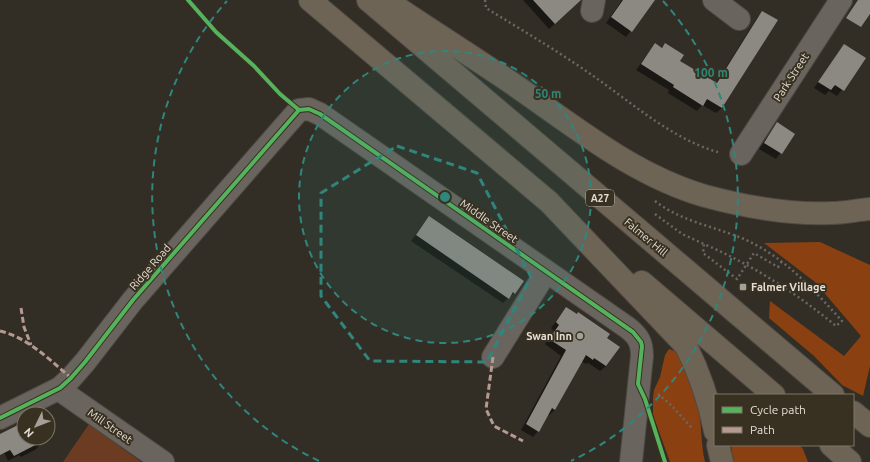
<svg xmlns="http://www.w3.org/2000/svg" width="870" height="462" font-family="Ubuntu,sans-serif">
<rect width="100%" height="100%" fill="#322e26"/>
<!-- green -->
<path fill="#6c3c22" d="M89,424l52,38h-78z"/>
<!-- forest -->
<path fill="#8a4011" d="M820,242l50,23v101l-7,30 -21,-11 -28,-29 -45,-38 1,-17 74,55 17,-20 -46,-54 -51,-39z
M669,349l6,2c13,21 19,37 24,61 3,17 2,33 6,50h-35l-17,-47v-17l1,-8 6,-13 5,-22z
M731,445h68l4,4 5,13h-75z"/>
<!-- shadow -->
<path fill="#0007" d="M523,0h48l-1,10 -21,19z
M622,0h32l-28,37 -20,-14z
M762,12l15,9 -55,87 -6,5 -14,-8 -5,6 -29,-18 1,-3 -33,-20 19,-26 6,4 4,-4 14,17 37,22 41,-65z
M839,53l21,13 -23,30 -8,-5 -4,4 -11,-7z
M777,124l17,10 -18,25 -17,-10z
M429,218l85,75 -11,10 -92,-62z
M566,309l40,29v28l-6,5 -12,-8 -2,1 -5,-3 -26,49 -6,5 -2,-1 -9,17 -5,6 -12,-7 40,-74 -16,-12 9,-13 -3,-3z
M24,423v15h13l4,6 -6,6 -14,7 -2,-2 -11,6 -8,-18z"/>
<!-- building -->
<path fill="#8c8982" d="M533,0h48l-26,24z
M623,0h32l-23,32 -21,-15z
M858,0h12v14l-9,13 -15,-9z
M762,11l16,9 -56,88 -15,-9 -4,7 -30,-19 1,-2 -33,-21 14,-21 7,5 3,-5 19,12 -4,6 37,22z
M844,44l22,14 -22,33 -9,-6 -4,5 -13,-8z
M777,122l18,12 -13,20 -18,-11z
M429,216l95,65 -9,13 -2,-2 -4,7 -93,-64z
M566,307l11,7 1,-2 32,22 -3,4 13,9 -14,19 -12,-8 -1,2 -7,-5 -31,55 -3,-2 -13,24 -13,-8 40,-74 -17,-11 10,-14 -3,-3z
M24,422v16h25l-35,18 -4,-6 -10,5v-21z"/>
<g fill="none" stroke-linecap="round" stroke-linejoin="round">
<!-- minor casing -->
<g stroke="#4e4a43" stroke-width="24">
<path id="minor" d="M714,0l25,19
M592,11l2,-11
M741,154l100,-154
M493,357l53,-85
M60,388l4,5 99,69
M0,418l60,-30 11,-10 14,-16 48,-62 151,-173 15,-17 10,-1 11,5 308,214c10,8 14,14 14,28l-11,106"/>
</g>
<!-- highway casing -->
<g stroke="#4e4a43" stroke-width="24">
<path id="highway" d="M310,0l239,202 137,144c14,28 23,55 29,85
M368,0l465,395
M389,2c41,28 83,54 124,82 61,42 120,91 192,112 41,11 84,19 126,17 13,0 26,-3 39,-4
M642,282l132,113
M853,412l17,14
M718,445l4,17
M831,445l19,17"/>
</g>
<!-- path -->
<path stroke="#6b6862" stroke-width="2.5" stroke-dasharray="2 3" stroke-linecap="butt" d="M485,0l1,8c34,21 70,42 103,65 41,28 83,67 132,80
M655,201c24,19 56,25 84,36 43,17 73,51 103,84l-6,5c-41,-34 -84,-61 -132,-82l-1,9 34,26 17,-26 24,14 4,-6
M655,214l27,20 22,10
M658,394l11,9 24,26"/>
<!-- minor -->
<use href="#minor" stroke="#69655e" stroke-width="22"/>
<!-- highway -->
<use href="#highway" stroke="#6e6456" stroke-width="22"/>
<!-- quiet -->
<path stroke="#b69a8f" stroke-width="3" stroke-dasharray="6 3" stroke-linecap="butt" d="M21,308l3,19 7,18
M0,331c28,7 49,28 71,47
M493,357l-7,52 8,17 29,15"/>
<!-- cycleway casing -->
<g stroke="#383020" stroke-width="6">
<path id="cycleway" d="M188,0l28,32 38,34 26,28 19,16
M299,110l10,-1 11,5 313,218 8,10 1,4 -4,38 7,15 20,63
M0,418l60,-30 11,-10 14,-16 48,-62 166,-190"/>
</g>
<!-- cycleway -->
<use href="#cycleway" stroke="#56b35d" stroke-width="4"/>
</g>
<!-- marked area -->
<path fill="none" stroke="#2f867d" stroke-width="3" stroke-dasharray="8 5" stroke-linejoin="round" d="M397,146l80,27 54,104 -44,85 -117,-1 -49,-65v-103z"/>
<!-- distance rings -->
<circle cx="445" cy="197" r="146" fill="#2f867d" fill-opacity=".12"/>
<g fill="none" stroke="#2f867d" stroke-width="2" stroke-dasharray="7 5">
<circle cx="445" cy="197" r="146"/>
<path d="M319 461A293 293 0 0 1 227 1M663 1A293 293 0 0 1 571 461"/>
</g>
<!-- markers -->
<g fill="#a5a097" stroke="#383020" stroke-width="1.5">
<rect x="739" y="283" width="8" height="8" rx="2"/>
<circle cx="580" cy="336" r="4"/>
</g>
<g text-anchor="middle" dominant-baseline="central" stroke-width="4" stroke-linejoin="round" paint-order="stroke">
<!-- shield labels -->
<rect fill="#383020" stroke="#b0aa9e" stroke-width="1" x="586" y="190" width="28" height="16" rx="3"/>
<g font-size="10" font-weight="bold" fill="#e3ded4">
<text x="600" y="198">A27</text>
</g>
<!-- street labels -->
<g font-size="11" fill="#e3ded4" stroke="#383020">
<text transform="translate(791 77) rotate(-57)">Park Street</text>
<text transform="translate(489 221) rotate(35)">Middle Street</text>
<text transform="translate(646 237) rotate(40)">Falmer Hill</text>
<text transform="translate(150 267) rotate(-49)">Ridge Road</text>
<text transform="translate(110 426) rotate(35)">Mill Street</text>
</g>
<!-- poi labels -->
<g font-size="11" font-weight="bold" fill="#e3ded4" stroke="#383020" text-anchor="start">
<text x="751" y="287">Falmer Village</text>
<text x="572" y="336" text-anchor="end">Swan Inn</text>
</g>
</g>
<circle cx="445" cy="197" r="6" fill="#2f867d" stroke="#383020" stroke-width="2"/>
<g font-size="12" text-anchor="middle" font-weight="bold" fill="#2f867d" stroke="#383020" stroke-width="4" stroke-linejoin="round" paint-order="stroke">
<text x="711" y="77">100 m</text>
<text x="548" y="98">50 m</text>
</g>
<!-- legend -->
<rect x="714" y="394" width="140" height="52" fill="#383020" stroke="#7c7668"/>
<rect x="722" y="407" width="20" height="6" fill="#56b35d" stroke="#7c7668"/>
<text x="750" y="414" font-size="12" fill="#e3ded4">Cycle path</text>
<rect x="722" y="427" width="20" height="6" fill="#b69a8f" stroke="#7c7668"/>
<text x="750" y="434" font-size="12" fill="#e3ded4">Path</text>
<!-- north arrow -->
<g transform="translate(36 426) rotate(227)"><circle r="19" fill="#383020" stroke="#7c7668"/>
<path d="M0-3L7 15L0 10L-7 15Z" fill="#a5a097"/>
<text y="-6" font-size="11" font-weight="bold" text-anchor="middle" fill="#e3ded4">N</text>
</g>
</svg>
